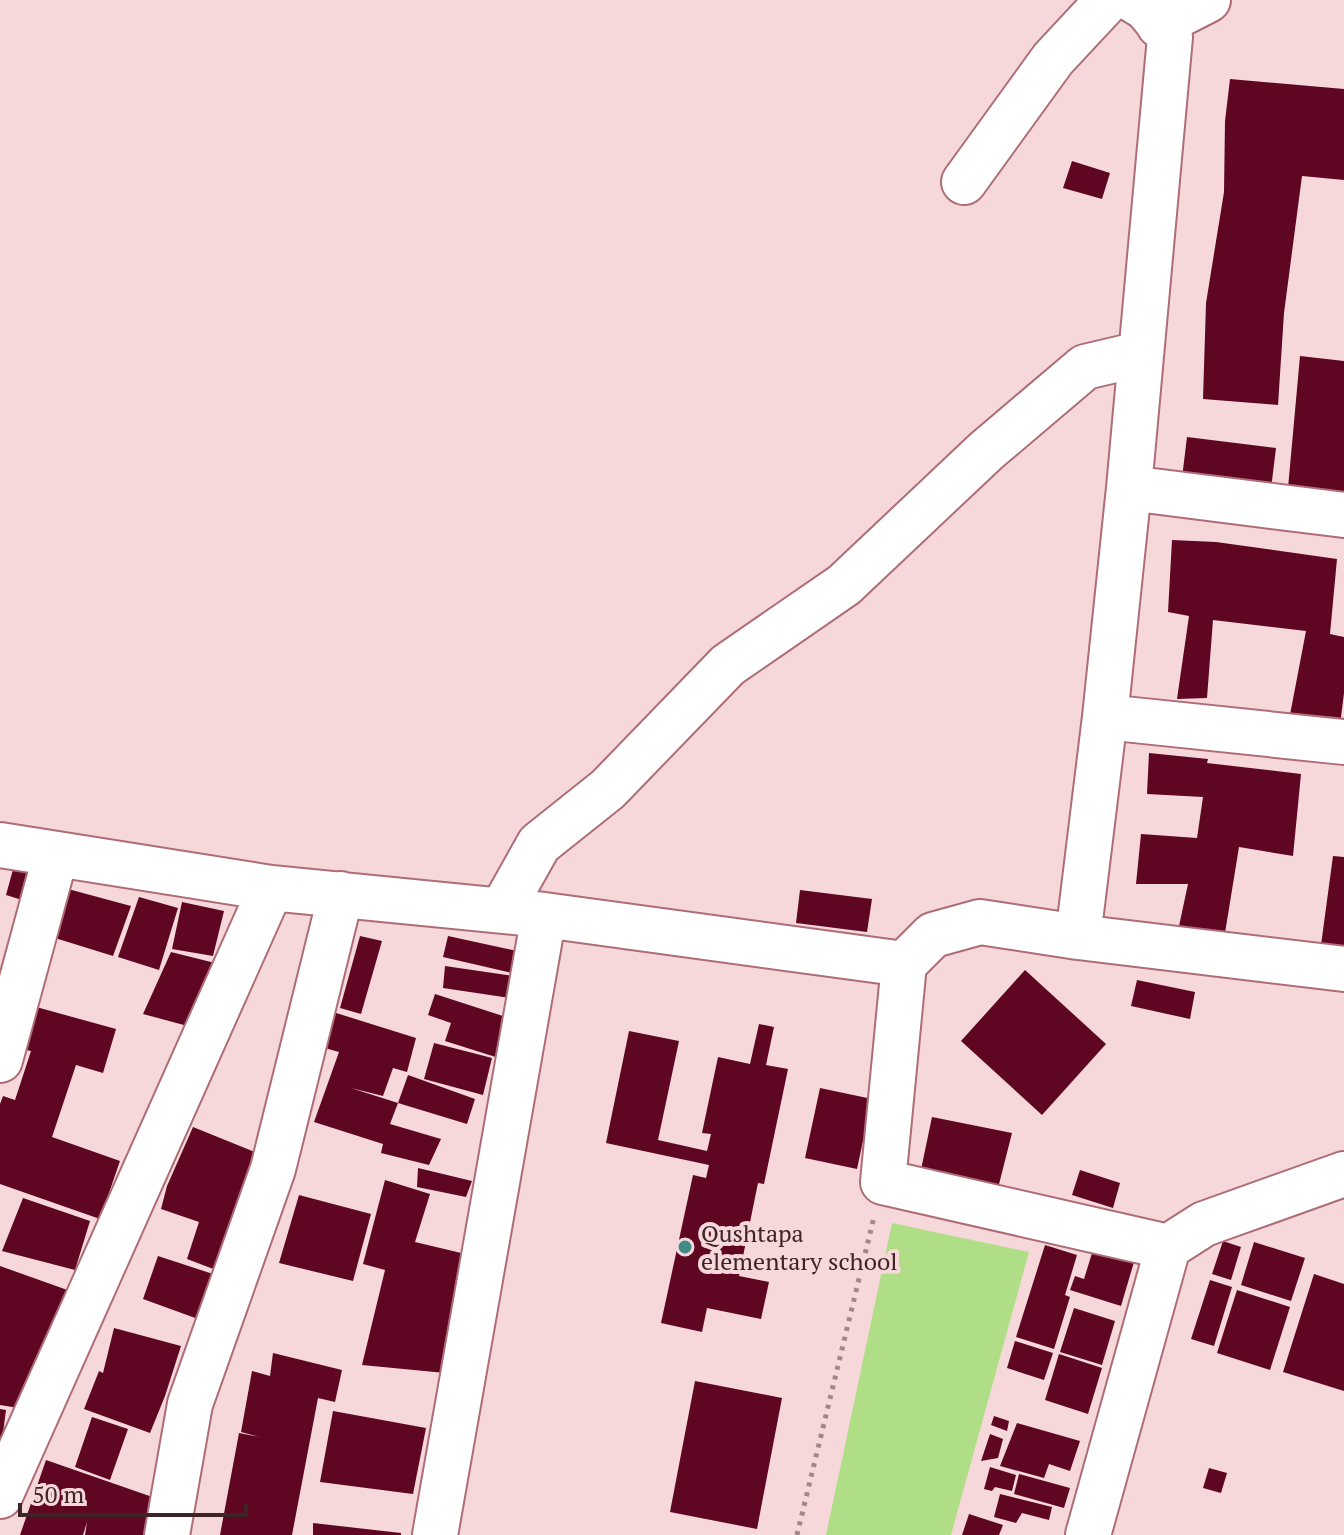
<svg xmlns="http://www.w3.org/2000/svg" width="1344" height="1535" font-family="'PT Serif',serif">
<rect width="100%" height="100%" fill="#f6d8db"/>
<!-- green -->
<path fill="#b0de87" d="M892,1223l137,29 -78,283h-125z"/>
<!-- building -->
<path fill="#5f0622" d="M1230,79l114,10v91l-42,-4 -18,137 -6,92 -75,-6 3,-96 18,-111 1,-71z
M1072,161l38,12 -8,26 -39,-11z
M1300,356l44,5v145l-57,-7z
M1187,437l89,11 -6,49 -89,-11z
M1172,540l44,2 121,17 -7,75 14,3v56l-4,32 -51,-5 17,-89 -93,-11 -6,78 -30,1 12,-83 -21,-4z
M1149,753l59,6 -1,4 94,11 -8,82 -54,-9 -14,86 -46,-7 9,-42h-52l5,-50 56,4 6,-41 -56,-3z
M1333,856l11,1v90l-23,-2z
M14,866l16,4 -8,30 -16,-5z
M68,889l63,17 -18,50 -58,-18z
M800,890l72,9 -5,33 -71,-9z
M139,897l39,11 -19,62 -41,-13z
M182,902l42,9 -11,45 -41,-7z
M360,936l22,5 -21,73 -21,-6z
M448,936l74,16 -5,22 -74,-17z
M171,952l48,12 -24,64 -52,-14z
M445,966l75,11 -3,22 -74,-11z
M1025,970l81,74 -64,71 -81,-74z
M1137,980l58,12 -5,27 -59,-13z
M435,994l71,23 -4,42 -57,-18 6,-18 -23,-8z
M29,1005l87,24 -13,44 -27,-8 -24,72 68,24 -20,58 -100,-35v-80l3,-8 12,4 16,-49 -14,-3z
M333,1012l83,26 -9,34 -14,-4 -10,28 -32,-8 47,15 -8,21 51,15 -12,26 -48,-12 2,-9 -69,-22 25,-70 -21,-6z
M759,1024l15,3 -8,38 22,4 -24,115 -6,-1 -19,93 30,6 -8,37 -54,-11 -5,24 -41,-9 32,-148 13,3 3,-13 -103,-22 23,-112 50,10 -21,99 49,11 4,-17 -9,-1 16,-76 32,7z
M434,1043l58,15 -9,37 -59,-16z
M408,1075l67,24 -8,25 -69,-21z
M820,1088l52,11 -15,70 -52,-11z
M932,1117l80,16 -17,67 -77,-16z
M193,1127l69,28 -46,115 -29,-11 12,-37 -38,-13 6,-23z
M418,1168l54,13 -6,16 -49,-10z
M1080,1170l40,13 -7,25 -41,-13z
M385,1180l45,14 -15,48 63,15 -33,116 -83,-8 23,-95 -22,-6z
M299,1195l72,19 -18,67 -74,-18z
M23,1198l67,23 -15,49 -73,-19z
M1223,1241l18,6 -10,33 -19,-6z
M1254,1242l51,16 -14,43 -50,-16z
M1045,1245l32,10 -12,40 5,2 -16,52 -38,-12z
M1093,1250l41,12 -13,44 -51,-16 5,-14 9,3z
M158,1256l55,18 -15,45 -55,-20z
M0,1266l73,26 -42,118 -31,-5z
M1314,1274l30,10v107l-61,-19z
M1210,1280l22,7 -18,59 -23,-7z
M1237,1290l53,17 -20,63 -53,-17z
M1074,1308l41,13 -13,44 -42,-13z
M114,1328l67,18 -16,50 -15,37 -66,-24 15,-38 4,2z
M1015,1341l38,12 -9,27 -37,-12z
M273,1353l69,17 -7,32 -17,-4 -26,137h-72l19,-102 21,4 -19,-5 11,-61 18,5z
M1059,1354l43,14 -14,46 -43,-14z
M695,1381l87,17 -25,131 -87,-17z
M0,1409l6,1 -4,31h-2z
M333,1411l93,17 -13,66 -93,-12z
M994,1416l15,5 -2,10 -16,-6z
M92,1417l36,12 -18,51 -35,-13z
M1017,1423l63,18 -10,30 -21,-7 -5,14 -44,-12z
M990,1434l13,5 -5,19 -17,3z
M46,1460l115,40 -11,35h-65l2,-13 -4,13h-63z
M990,1467l26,8 -4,16 -17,-4 -3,4 -8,-2z
M1209,1468l18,5 -6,20 -18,-5z
M1019,1474l51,14 -6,20 -50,-14z
M1000,1494l52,13 -3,13 -27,-7 -6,10 -22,-6z
M969,1514l34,11 -4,10h-37z
M313,1523l88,10v2h-88z"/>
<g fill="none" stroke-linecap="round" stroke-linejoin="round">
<!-- minor casing -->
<g stroke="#ae6d76" stroke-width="48">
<path id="minor" d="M1159,25l49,-25
M964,182l89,-123 55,-59
M1129,488l215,27
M1105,717l239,25
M0,845l271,43 273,27 360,49 29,-29 47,-13 98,15 266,32
M502,910l37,-66 69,-55 120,-124 116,-80 142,-134 99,-84 55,-13
M1078,937l27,-220 24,-229 41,-451 -24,-29 -13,-8
M904,964l-21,218 285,65
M0,1060l56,-206
M0,1496l271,-608
M167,1535l23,-131 83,-235 68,-275
M435,1535l109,-620
M1088,1535l80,-288 36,-23 140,-50"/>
</g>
<!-- path -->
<path stroke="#a38689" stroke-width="5" stroke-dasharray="4 6" stroke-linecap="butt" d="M797,1535l77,-318"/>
<!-- minor -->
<use href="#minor" stroke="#fff" stroke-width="44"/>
</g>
<!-- markers -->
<circle fill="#428a86" stroke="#f6d8db" stroke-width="3" cx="685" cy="1247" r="8"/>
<g text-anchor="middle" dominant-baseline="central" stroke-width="8" stroke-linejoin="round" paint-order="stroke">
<!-- poi labels -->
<g font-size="24" fill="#3f2427" stroke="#f6d8db" text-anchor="start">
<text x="701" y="1233">Qushtapa<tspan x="701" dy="28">elementary school</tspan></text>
</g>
</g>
<!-- scale -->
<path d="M20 1503v12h226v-12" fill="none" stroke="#3f2427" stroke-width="4"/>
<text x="32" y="1503" font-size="24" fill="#3f2427" stroke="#f6d8db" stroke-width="6" paint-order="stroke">50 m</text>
</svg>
